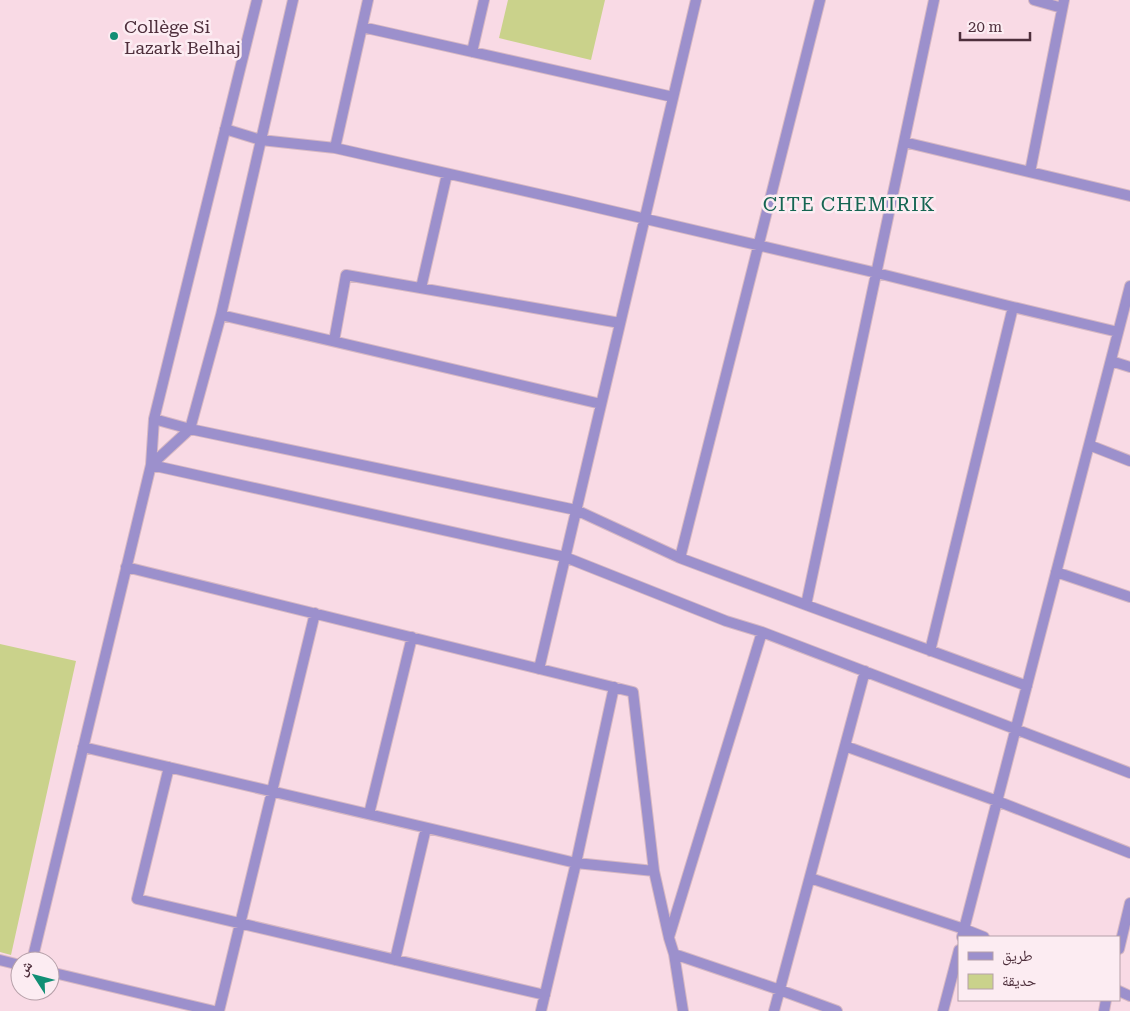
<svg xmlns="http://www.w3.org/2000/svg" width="1130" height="1011" font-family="'Roboto Serif','Noto Naskh Arabic',serif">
<rect width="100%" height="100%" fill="#f9dae5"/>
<!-- green -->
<path fill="#cad28b" d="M508,0h97l-14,60 -92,-22z
M0,644l76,17 -65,294 -11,-3z"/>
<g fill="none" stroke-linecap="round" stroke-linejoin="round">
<!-- minor casing -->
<g stroke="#d7b8c3" stroke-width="12">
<path id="minor" d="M1034,0l28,8
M362,27l311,70
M472,52l12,-52
M225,129l36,11 74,8 234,53 308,72 136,34 105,25
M904,142l226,54
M335,148l33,-148
M1030,172l34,-172
M421,288l26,-114
M221,315l380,89
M334,341l12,-66 274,48
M1111,361l19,6
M154,419l36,10 386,81 104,48 126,47 221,81
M1089,445l41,16
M151,465l414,92 161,64 36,11 368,141
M151,465l39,-36 31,-114 72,-315
M680,558l140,-558
M126,567l507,125 21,179 15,67 5,16 9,57
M1056,572l74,25
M806,605l128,-605
M930,651l83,-344
M539,669l157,-669
M845,746l152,55 133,52
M83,747l493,116 78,8
M169,767l-32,132 408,96
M369,814l43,-177
M810,878l154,51 20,8
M669,937l93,-305
M962,937l168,-651
M1119,949l11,-46
M674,954l106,36 57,21
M0,960l20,5
M395,960l31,-132
M32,961l119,-496 3,-46 103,-419
M50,972l164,39
M1119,991l11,5
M219,1011l96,-398
M541,1011l35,-148 38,-176
M774,1011l91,-340
M943,1011l16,-61
M1104,1011l2,-11"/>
</g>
<!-- minor -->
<use href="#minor" stroke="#9c90cc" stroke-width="10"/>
</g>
<!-- markers -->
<circle fill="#118f75" stroke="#fcecf2" stroke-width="2" cx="114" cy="36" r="5"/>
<g text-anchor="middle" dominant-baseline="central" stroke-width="5" stroke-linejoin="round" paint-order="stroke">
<!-- poi labels -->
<g font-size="18" fill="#4e2f3c" stroke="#fcecf2" text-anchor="start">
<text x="124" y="26">Collège Si<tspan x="124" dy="21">Lazark Belhaj</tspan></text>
</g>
<!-- quarter labels -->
<g font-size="20" letter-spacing="1" fill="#156552" stroke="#fcecf2">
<text x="849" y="204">CITE CHEMIRIK</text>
</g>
</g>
<!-- legend -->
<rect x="958" y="936" width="162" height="65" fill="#fcecf2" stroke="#b6a0a9"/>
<rect x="968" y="952" width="25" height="8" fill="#9c90cc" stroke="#b6a0a9"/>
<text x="1002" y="961" font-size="15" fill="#4e2f3c">طريق</text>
<rect x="968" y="974" width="25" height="15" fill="#cad28b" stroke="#b6a0a9"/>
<text x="1002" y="986" font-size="15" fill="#4e2f3c">حديقة</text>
<!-- north arrow -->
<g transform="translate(35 976) rotate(306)"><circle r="24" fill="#fcecf2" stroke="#b6a0a9"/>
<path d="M0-4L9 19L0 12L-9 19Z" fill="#118f75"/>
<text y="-8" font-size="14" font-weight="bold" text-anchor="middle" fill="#4e2f3c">ش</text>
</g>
<!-- scale -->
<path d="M960 32v8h70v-8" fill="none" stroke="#4e2f3c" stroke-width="2.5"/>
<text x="968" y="32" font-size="15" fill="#4e2f3c" stroke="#fcecf2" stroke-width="4" paint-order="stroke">20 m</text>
</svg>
